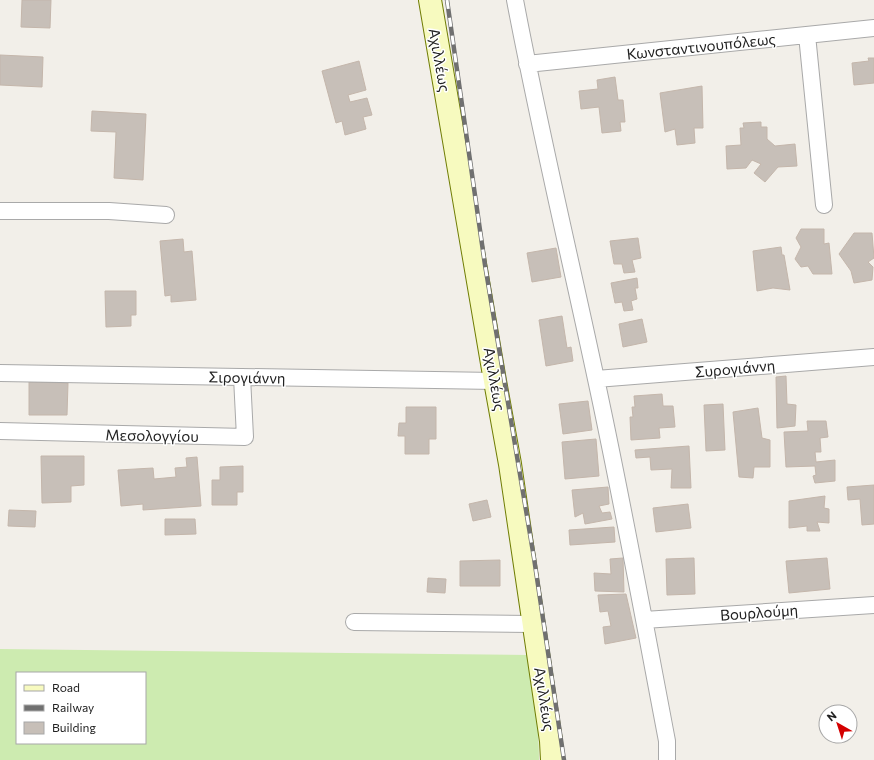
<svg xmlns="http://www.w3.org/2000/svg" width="874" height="760" font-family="Commissioner,sans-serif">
<rect width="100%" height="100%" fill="#f2efe9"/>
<!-- grass -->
<path fill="#cdebb0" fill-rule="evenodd" d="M0,649l529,6c5,35 10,70 10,105h-539zM17,673h128v70h-128z"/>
<!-- building -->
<path fill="#c7bfb8" stroke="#c4b6ab" d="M22,0h29l-1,28 -29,-1z
M0,55l43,2 -1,30 -42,-2z
M868,58h6v25l-20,2 -2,-22 17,-2z
M359,61l7,29 -18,5 2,7 17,-4 5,17 -9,2 3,12 -21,6 -3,-14 -6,2 -14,-52z
M615,77l3,23h5l2,22h-5l1,9 -19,2 -3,-26 -18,2 -2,-18 19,-2 -1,-9z
M702,86l1,42h-9l1,15 -18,2 -2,-16 -10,3 -5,-39z
M92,111l54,3 -3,66 -29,-2 2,-46 -25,-1z
M761,122v5h6v12l8,7 20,-2 2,22 -19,1 -13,15 -11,-9 7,-9 -9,-4 -6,8 -19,1 -1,-23 15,-1 -1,-17h4l-1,-5z
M801,229h23v15l5,-1 3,31h-19l-5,-8 -7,1 -6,-8 6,-12 -5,-9z
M854,233h18l2,25 -6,4 5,5 -1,13 -18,3 -3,-12 -12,-17z
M638,238l3,20 -9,2 3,12 -11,1 -2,-9h-8l-4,-23z
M183,239l1,13 8,-1 4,49 -25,2v-7l-6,1 -5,-55z
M781,247l1,8h2l6,35 -17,-2 -16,3 -4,-40z
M556,248l5,29 -29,5 -5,-29z
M637,278l1,10h-3l2,11 -6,2 2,9 -9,1 -2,-9 -7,1 -4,-20z
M105,291h31v24h-5v11l-25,1z
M562,316l5,32 4,-1 2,14 -27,5 -7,-46z
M642,319l5,23 -24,5 -4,-23z
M786,376l1,28 9,1 -1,21 -18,2 -1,-51z
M29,382l39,1 -1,32h-38z
M662,394l1,12h10l2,21 -16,1 1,10 -29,2 -1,-23h3l-1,-10h3l-1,-11z
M588,401l4,29 -29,4 -4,-30z
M723,404l2,46 -19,1 -2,-46z
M406,407h30v32h-7v15h-24v-18h-7l1,-13h7z
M758,408l4,30 8,2v27h-16l-1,11 -14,-1 -6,-65z
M807,421h19l2,16 -8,1 1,14h-6l1,10 19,-2v21l-20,2 -2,-7 3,-1 -1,-9 -29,1 -2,-35 24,-1z
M596,439l3,37 -34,3 -3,-37z
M689,446l2,42h-20l1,-19 -21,1 -1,-13 -14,1 -1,-8z
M41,456h43v29l-13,1v16l-29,1z
M197,457l4,49 -58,4v-6l-22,2 -3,-36 35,-2 1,11 22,-2 -1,-9 12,-1 -1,-9z
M243,466v26h-6v13h-25v-25h8v-13z
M874,485v39l-12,1 -2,-26 -12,1 -1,-13z
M608,487l1,17 -10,2 3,7 8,-1 2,7 -27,5 -2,-11 -8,4 -3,-27z
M825,496l-1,12 5,1v14l-12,-1 3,9h-13v-5l-18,2v-27z
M487,500l4,17 -18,4 -4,-17z
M688,504l3,24 -35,4 -3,-24z
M9,510l27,1 -1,16 -27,-1z
M165,519h30l1,15 -31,1z
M614,527l1,15 -45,3 -1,-15z
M623,558l1,34 -29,-1 -1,-18 17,1 -1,-15z
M694,558l1,36 -28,1 -1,-36z
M827,558l3,31 -41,4 -3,-32z
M500,560v26h-40v-25z
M428,578l18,1 -1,14 -18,-1z
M626,594l10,44 -31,6 -2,-17 8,-1 -3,-15 -8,1 -2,-17z"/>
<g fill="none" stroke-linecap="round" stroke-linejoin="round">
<!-- street casing -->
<g stroke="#a9a9a9" stroke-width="18">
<path id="street" d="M515,0c24,127 54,253 81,379 26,120 48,241 71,362v19
M807,35l17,170
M527,64l347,-36
M0,211h109l57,4
M0,373l495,8
M596,379l278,-22
M0,431l245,6 -3,-60
M644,620l230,-15
M354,622l179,2"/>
</g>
<!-- secondary casing -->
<g stroke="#707d05" stroke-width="24">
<path id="secondary" d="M430,0l65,381 15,83 41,277 1,19"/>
</g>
<!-- street -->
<use href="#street" stroke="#fff" stroke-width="16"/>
<!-- secondary -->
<use href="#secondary" stroke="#f7fabf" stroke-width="22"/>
<!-- rail casing -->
<g stroke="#707070" stroke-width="4.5">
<path id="rail" d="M447,0l38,265 49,293 30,202"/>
</g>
<!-- rail -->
<use href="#rail" stroke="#fff" stroke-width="3" stroke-dasharray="9" stroke-linecap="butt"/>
</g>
<g text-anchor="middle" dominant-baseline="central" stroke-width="3" stroke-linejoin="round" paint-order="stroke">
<!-- street labels -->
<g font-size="15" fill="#222" stroke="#fff">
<text transform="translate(701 46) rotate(-6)">Κωνσταντινουπόλεως</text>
<text transform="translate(440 60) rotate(80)">Αχιλλέως</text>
<text transform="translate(735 368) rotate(-5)">Συρογιάννη</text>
<text transform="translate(247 377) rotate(1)">Σιρογιάννη</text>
<text transform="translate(495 379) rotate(80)">Αχιλλέως</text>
<text transform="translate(152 435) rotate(1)">Μεσολογγίου</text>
<text transform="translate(759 612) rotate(-4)">Βουρλούμη</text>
<text transform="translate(545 699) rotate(81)">Αχιλλέως</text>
</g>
</g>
<!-- legend -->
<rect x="16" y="672" width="130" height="72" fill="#ffffff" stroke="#a7a7a7"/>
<rect x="24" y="685" width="20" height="6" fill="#f7fabf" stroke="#a7a7a7"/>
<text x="52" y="692" font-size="12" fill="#222222">Road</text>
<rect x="24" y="705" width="20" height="6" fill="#707070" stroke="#a7a7a7"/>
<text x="52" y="712" font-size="12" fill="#222222">Railway</text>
<rect x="24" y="722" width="20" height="12" fill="#c7bfb8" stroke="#a7a7a7"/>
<text x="52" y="732" font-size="12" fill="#222222">Building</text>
<!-- north arrow -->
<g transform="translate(838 724) rotate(321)"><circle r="19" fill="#ffffff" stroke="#a7a7a7"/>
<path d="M0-3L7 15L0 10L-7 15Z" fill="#d40000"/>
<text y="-6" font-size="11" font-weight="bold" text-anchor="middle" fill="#222222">N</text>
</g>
</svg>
